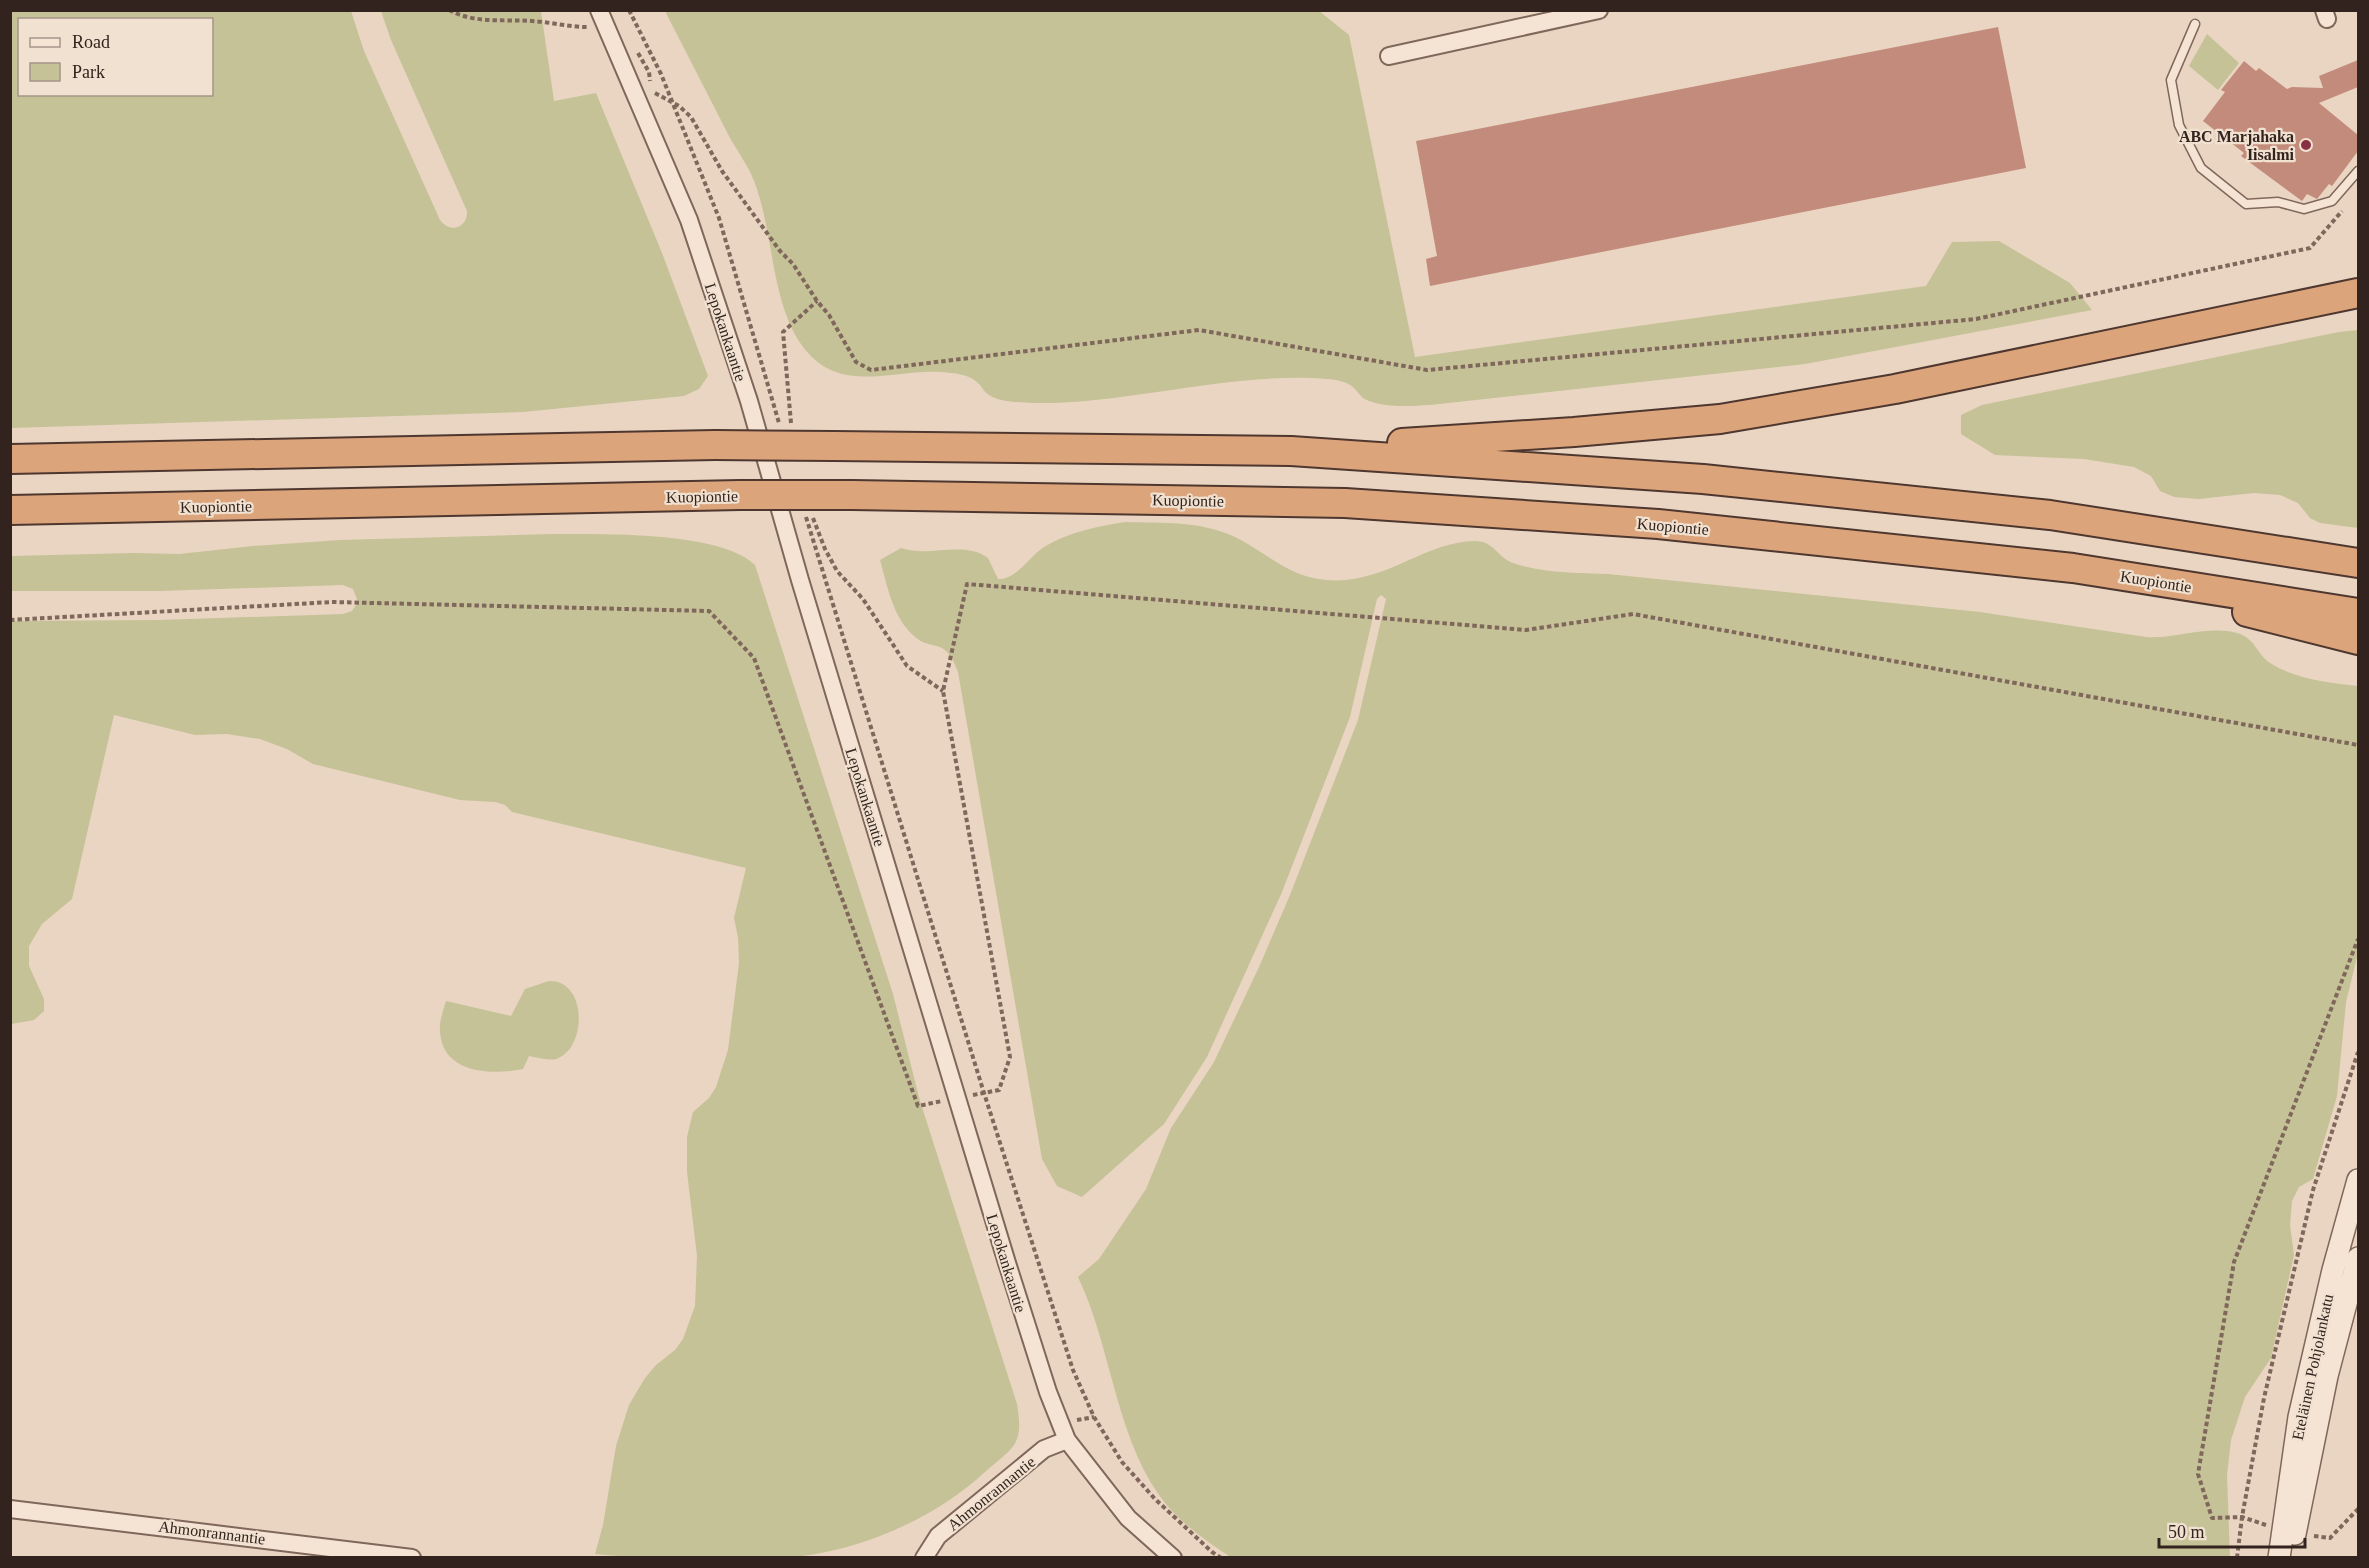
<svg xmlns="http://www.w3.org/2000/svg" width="2369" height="1568" font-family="'Times New Roman',serif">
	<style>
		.green { fill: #c5c297; fill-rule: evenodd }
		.building { fill: #c38b7b }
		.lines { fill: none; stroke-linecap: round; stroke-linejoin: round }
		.service-casing { stroke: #80675b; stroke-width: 11 }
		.minor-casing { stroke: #80675b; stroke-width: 20 }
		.tertiary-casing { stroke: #80675b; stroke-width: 24 }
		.trunk-casing { stroke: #4e372f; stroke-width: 32 }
		.path { stroke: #80675b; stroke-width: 4; stroke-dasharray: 4.5 3; stroke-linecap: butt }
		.service { stroke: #f5e4d4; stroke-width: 8 }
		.minor { stroke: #f5e4d4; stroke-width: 16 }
		.tertiary { stroke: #f5e4d4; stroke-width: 21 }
		.trunk { stroke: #dca47b; stroke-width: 28 }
		.trunk-bridge-casing { stroke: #4e372f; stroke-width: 32; stroke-linecap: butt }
		.trunk-bridge { stroke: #dca47b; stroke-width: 28 }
		.poi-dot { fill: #893143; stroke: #f1e1d0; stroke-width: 2 }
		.labels { text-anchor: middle; stroke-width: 4.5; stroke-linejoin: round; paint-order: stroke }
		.poi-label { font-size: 16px; font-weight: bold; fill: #32231e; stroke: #f1e1d0; text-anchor: end }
		.street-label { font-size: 16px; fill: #32231e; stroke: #f1e1d0 }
	</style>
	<rect width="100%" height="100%" fill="#e9d5c2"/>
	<path class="green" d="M668,10L1319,11L1349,35L1415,357L1926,286L1952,242L1999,241L2070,283L2092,310L1805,364L1430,405C1410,406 1388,408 1369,401C1361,398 1359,393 1354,388C1344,378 1323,379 1310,378C1217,375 1127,404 1034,403C1020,402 1002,403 989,395C984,392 983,388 979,384C970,374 954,373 941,372C896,369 845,393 809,354C770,312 775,234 754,181C748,165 737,151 729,136C708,95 687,54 666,13Z
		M10,11H351L364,51L440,220C450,234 468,228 467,211L391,40L381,11H541L554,101L596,93L662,253L708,376L699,389L684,396L523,412L11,428ZM20,20H212V94H20Z
		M2207,34L2239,63L2218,90L2189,66Z
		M2358,330V528L2320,523L2310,518L2298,503L2280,495L2254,493L2199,499L2174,497L2160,491L2151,476L2134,467L2084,459L1995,455L1961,434V415L1982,405L2339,332Z
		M1126,522C1163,523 1199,521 1233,536C1263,550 1285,574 1318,579C1382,589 1420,542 1475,541C1494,541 1497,557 1513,563C1542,573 1577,573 1608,574L1980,612L2146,637C2176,639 2208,625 2237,633C2255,638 2256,653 2270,663C2295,679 2330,683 2358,686V953L2346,1002L2337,1096L2313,1179L2299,1187L2292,1201L2290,1225L2294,1255L2271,1358L2245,1397L2231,1440L2227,1475L2230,1557L1232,1558C1206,1541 1177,1521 1159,1495C1115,1432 1111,1346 1078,1277L1099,1259L1146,1189L1171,1128L1214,1062L1259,967L1290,895L1358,720L1386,599L1381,595L1377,599L1350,717L1282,892L1207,1057L1164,1124L1082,1197L1057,1186L1042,1159L958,672C945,635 933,653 914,636C893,618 887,585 880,560L901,548C929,558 964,540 988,558L998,579C1016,580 1030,556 1044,547C1069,532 1098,526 1126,522Z
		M552,534C601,534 721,531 755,565L893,994L920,1101L1017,1404C1024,1446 1014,1446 985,1472C934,1520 853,1554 782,1558C757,1559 730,1558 705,1558C668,1558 632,1558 595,1554L603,1525L616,1446L629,1405L645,1378L656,1365L675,1350L683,1339L695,1306L697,1256L687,1172V1137L693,1112L709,1098L716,1087L728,1050L739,963L738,937L734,918L746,868L512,812L505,805L495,802L460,800L313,764L287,749L260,739L227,734L195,735L114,715L72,899L42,924L29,946V966L44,999V1011L34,1020L11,1024V621L160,620L343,614L352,611L358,602L353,589L343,585L159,591H11V556L134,553L179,554L253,546L340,540Z
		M549,981C588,980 587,1049 556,1059C549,1061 536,1057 529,1056L523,1069C488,1076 437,1073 440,1024C441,1017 444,1008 446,1001L511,1016L525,989Z"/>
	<path class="building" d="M1998,27L2026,168L1430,286L1426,259L1437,256L1416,141Z
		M2358,60V87L2319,103L2358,135V151L2332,186L2329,184L2317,199L2307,194L2302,201L2241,156L2244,153L2203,121L2225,92L2221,90L2244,61L2256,71L2259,68L2287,89L2292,87L2323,88L2319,76Z"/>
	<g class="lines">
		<g class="service-casing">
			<path id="service" d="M2195,24L2171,80L2179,125L2201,168L2246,204L2278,202L2304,209L2332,201L2358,171"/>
		</g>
		<g class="minor-casing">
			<path id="minor" d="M599,10L689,220L749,401L800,580L1007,1263L1048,1392L1067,1440L1128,1518L1173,1558
				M2324,10L2327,19
				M1389,56L1599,10
				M10,1509L412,1558
				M924,1558L938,1536L1044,1449L1067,1440"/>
		</g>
		<g class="tertiary-casing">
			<path id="tertiary" d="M2295,1534L2327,1376L2358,1258
				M2279,1558L2299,1417L2333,1270L2358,1180"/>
		</g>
		<g class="trunk-casing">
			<path id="trunk" d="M1402,443L1574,432L1720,419L1895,389L2358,293
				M834,446L1291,451L1703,479L2050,515L2358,563
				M10,459L715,445
				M852,495L1345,503L1658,524L2073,568L2358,613
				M10,510L740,495
				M2247,612L2358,640"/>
		</g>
		<path class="path" d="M449,10C475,24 504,19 532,21C550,22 569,27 587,27
			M629,10L661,74L719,218L779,423
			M638,53L649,72L650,81
			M655,93L679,106L691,117L722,171L780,251L793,264L817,301L829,315L856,362L871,370L1199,330L1427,370L1976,319L2310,248L2342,211
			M791,423L783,332L817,301
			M806,517L984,1093L1073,1370L1094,1417L1122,1462L1155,1499L1212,1552L1221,1558
			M813,518L825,549L837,571L863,599L907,666L943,691
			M10,620L332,602L709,611L754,658L918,1106L942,1101
			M973,1095L999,1090L1010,1057L943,691L967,584L1526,630L1633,614L2358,745
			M1077,1420L1094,1417
			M2266,1525L2242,1517L2212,1518L2198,1474L2234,1262L2358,939
			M2314,1536L2330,1538L2358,1509
			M2237,1558L2242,1517L2264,1398L2313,1190L2358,1052"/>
		<use href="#service" class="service"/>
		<use href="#minor" class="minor"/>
		<use href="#tertiary" class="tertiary"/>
		<use href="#trunk" class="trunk"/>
		<g class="trunk-bridge-casing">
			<path id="trunk-bridge" d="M715,445L834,446
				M740,495H852"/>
		</g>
		<use href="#trunk-bridge" class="trunk-bridge"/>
	</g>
	<circle class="poi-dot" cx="2306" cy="145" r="6"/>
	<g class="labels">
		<g class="poi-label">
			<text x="2294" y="142">ABC Marjahaka<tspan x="2294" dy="18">Iisalmi</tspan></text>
		</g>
		<g class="street-label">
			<text transform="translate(726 332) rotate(72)" y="6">Lepokankaantie</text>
			<text transform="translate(702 496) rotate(-1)" y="6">Kuopiontie</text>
			<text transform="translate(1188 500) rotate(1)" y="6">Kuopiontie</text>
			<text transform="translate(216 506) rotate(-1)" y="6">Kuopiontie</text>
			<text transform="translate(1673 526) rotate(5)" y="6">Kuopiontie</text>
			<text transform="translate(2156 581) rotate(9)" y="6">Kuopiontie</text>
			<text transform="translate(866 797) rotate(73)" y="6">Lepokankaantie</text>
			<text transform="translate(1007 1263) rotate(73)" y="6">Lepokankaantie</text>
			<text transform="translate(2312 1367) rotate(-78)" y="6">Eteläinen Pohjolankatu</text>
			<text transform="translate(991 1493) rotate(-39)" y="6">Ahmonrannantie</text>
			<text transform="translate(212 1532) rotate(7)" y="6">Ahmonrannantie</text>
		</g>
	</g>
	<rect width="2369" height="1568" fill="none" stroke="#32231e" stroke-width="24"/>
	<rect x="18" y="18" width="195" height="78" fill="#f1e1d0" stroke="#a59589" stroke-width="1.5"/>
	<rect x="30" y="38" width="30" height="9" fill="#f5e4d4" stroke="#a59589" stroke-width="1.5"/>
	<text x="72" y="48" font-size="18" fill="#32231e">Road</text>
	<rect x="30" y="63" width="30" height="18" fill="#c5c297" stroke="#a59589" stroke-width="1.5"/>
	<text x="72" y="78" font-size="18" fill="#32231e">Park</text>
	<path d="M2159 1538v9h146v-9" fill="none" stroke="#32231e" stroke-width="3"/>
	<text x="2168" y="1538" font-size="18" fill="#32231e" stroke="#f1e1d0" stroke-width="4.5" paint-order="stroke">50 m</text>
</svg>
